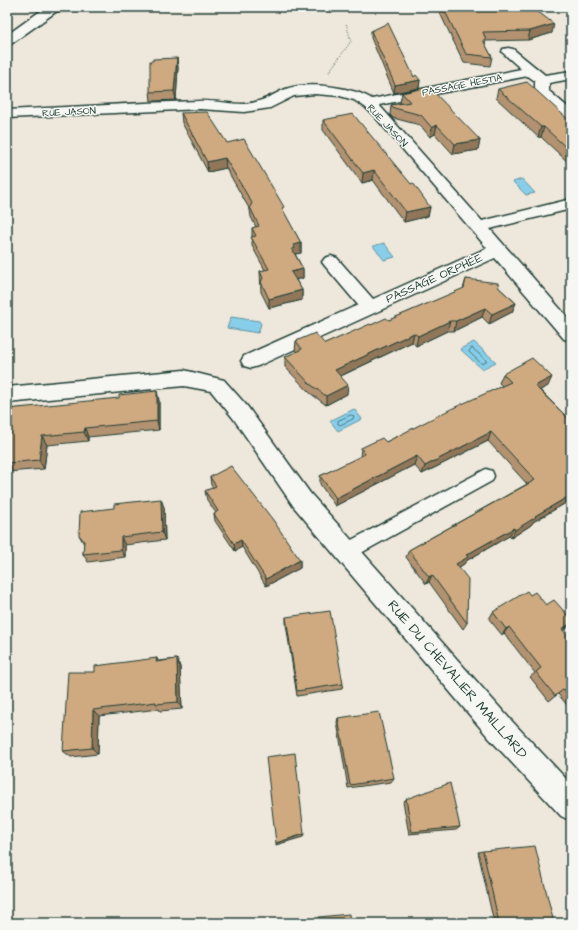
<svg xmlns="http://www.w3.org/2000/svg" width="578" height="930" font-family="'Architects Daughter',sans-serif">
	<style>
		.water { fill: #88ceea; stroke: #5e94a1 }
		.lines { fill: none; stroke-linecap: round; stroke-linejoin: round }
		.shore { stroke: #49777d; stroke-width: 1 }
		.service-casing { stroke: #1f3d34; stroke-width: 3 }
		.minor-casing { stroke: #1f3d34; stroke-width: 3 }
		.path { stroke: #1f3d34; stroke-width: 1.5; stroke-dasharray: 0.5 2; stroke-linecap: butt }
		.service { fill: #f6f6f2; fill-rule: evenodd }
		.minor { fill: #f6f6f2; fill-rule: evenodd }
		.wall { fill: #b2926f; stroke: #1f3d34 }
		.shaded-wall { fill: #91775a; stroke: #1f3d34 }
		.building { fill: #cfaa81; stroke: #1f3d34 }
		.labels { text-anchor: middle; stroke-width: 3; stroke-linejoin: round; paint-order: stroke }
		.far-street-label { font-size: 10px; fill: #1f3d34; stroke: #f6f6f2 }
		.street-label { font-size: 12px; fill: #1f3d34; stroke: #f6f6f2 }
		.near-street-label { font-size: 14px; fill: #1f3d34; stroke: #f6f6f2 }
	</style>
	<rect width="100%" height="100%" fill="#eee7db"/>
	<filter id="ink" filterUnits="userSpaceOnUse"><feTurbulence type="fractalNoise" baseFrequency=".025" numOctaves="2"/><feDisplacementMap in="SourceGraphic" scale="8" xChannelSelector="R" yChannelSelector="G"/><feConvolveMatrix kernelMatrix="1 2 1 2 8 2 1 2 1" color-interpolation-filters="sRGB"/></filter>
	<g filter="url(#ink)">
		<path class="water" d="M522,179L535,193L526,195L513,182Z
			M384,243L395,257L384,260L373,246Z
			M231,317L259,321L261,324L258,333L227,328Z
			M474,342L496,362L482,369L460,349Z
			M354,409L362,419L338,431L330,421Z"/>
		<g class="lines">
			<path class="shore" d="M472,348L486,360V362L482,364L469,352Z
				M351,415L354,416L353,419L340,425L338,424V421Z"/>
			<g class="service-casing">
				<path id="service" d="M320,7H348C343,12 325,12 320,7Z
					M486,469L492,471L494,476L492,481L352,558L346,560L340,558L337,552L340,546Z"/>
			</g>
			<g class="minor-casing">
				<path id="minor" d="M46,7H82L80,10L57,11L11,44L7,45V35Z
					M508,48L513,49L545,75L571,71V79L549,83V91L571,110V121L566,120L537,95L535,92V81L528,76L379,105L482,221L571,199V209L490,229L571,321V341L564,339L495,258L258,366L251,368L244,366L241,361L244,356L358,305L325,266L322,262L325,258L331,256L337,258L373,299L487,248L376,118L365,107L354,100L340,96L315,94L294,96L270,108L244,112L200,109L7,118V110C71,107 134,103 198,101C213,100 228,104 244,104C261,103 271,95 286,89C307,81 353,87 372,99L521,69L502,52L503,49Z
					M184,370L224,380L247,406L310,493L509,718L571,784V821L561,816L489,738L294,507L233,418L211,391L184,386L7,403V387Z"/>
			</g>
			<path class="path" d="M7,7L19,8
				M94,10L101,7
				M329,72L351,41L346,23"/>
			<use href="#service" class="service"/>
			<use href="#minor" class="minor"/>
		</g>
		<path class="wall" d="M437,7H532L552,33L528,40L486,41L485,44L492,57L490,66L464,63Z
			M371,31L414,77L420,80L419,88L394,93L371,38Z
			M177,58L178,68L176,100L151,101L150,92Z
			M498,89L571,122V165L541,137H538L496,98Z
			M402,93L480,140L478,150L453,154L435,134L430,137L420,125L393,118L390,115L391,105L401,103L400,102Z
			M181,113L227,143L284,213L301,243V253L295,254L303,269V278L296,280L302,290V300L269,308L261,292L260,271L265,270L252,246V228L256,227L251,217L250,210L226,168L208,172L182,123Z
			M323,120L411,184L430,207L428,216L404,222L373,180L362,183L323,130Z
			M571,221V227L569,225Z
			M466,279L499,288L516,303L512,312L489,324L482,317L454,331H447L416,346L412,342L341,376L347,394L326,405L310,393L285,367V357L297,352L295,351L296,341L325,344L371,325L389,320L463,289Z
			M503,374L548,386L540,390L570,420L571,419V500L533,522L531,525L511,538L509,536L466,561L464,564L459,567L467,623L463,629L429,582L426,584L406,557L409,550L527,484L488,441L422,474L414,465L335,506L320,484V476L360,457L361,448L386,442L502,386L499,383Z
			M159,400V430L88,437V441L47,445L44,469L7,472V409Z
			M210,477L300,560V568L266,586L242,547L235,551L215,521L214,514L216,513L207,500L205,491L213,488L211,485Z
			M164,507L165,540L125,545V557L88,562L83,554L84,544L79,535Z
			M530,595L567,628L563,631L571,640V710L558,694L549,701L530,677L535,673L504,633L502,635L489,619L493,612Z
			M286,617L343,684L342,689L297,696L286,624Z
			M157,658L158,661L177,659L180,667L182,709L160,711L159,709L99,716L98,754L71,757L63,751L95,672Z
			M338,718L394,778L391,782L348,788L337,722Z
			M406,799L460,827L456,830L409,834L403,802Z
			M483,851L554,923H494L478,852Z"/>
		<path class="shaded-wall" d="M554,24L552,33L528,40L530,31Z
			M177,58L178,68L176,100L174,91Z
			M420,80L419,88L394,93L395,85Z
			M437,125L435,134L430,137L432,128Z
			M541,127H544L541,137H538Z
			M480,140L478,150L453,154L455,144Z
			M225,158L226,168L208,172L207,162Z
			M374,170L373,180L362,183L363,173Z
			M430,207L428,216L404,222L406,212Z
			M301,243V253L295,254L292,249L293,245Z
			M303,269V278L291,281V272Z
			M302,290V300L269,308V299Z
			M516,303L512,312L489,324L492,314Z
			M485,308L482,317L454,331L456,321Z
			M450,321L447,331L416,346L418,336Z
			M414,333L412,342L334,379L335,370Z
			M552,377L548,386L531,395L535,386Z
			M348,385L347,394L326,405V396Z
			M157,391L159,400V430L157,421Z
			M85,428L88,437V441L84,432Z
			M491,432L488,441L422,474L425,466Z
			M42,436L47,445L44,469L39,460Z
			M417,456L414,465L335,506L336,498Z
			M571,495V500L533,522L531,525L511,538L515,530L535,516Z
			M161,499L164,507L165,540L162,532Z
			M514,528L509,536L466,561L464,564L453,571L456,564L466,555Z
			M121,537L125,545V557L121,550Z
			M241,540L242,547L235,551L234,544Z
			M300,560V568L266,586V579Z
			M432,575L429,582L426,584L429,577Z
			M571,623V624L567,628L556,635L562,629Z
			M509,627L504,633L502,635L506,629Z
			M177,659L180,667L182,709L178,702Z
			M93,710L99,716L98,754L92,748Z
			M304,834L303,837L276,845V843Z"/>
		<path class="building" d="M443,7H532L554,24L530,31L483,32L486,40H483L492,57L466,54Z
			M388,23L414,77L416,75L420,80L395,85L371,31Z
			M177,58L174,91L150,92V61H153V59Z
			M527,82L571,122V152L544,127H541L498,89Z
			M429,87L480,140L455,144L437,125L432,128L421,115L394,108L391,105L410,102L402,93Z
			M207,112L227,143L244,139L284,207L282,208L301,243L293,245L295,248L292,249L303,269L291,272L302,290L269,299L261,282L263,278L260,271L269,269L251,237L256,236L252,228L259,226L250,207L252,203L225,158L207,162L181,113Z
			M353,114L411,184L413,183L430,207L406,212L374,170L363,173L323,120Z
			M466,279L498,283L499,288L516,303L492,314L485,308L456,321H450L418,336L414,333L335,370L348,385L326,396L310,384L285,357L302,349L296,341L315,333L325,344L370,324L371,325L386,318L389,320L464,288Z
			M532,358L552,377L535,386L570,420L571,419V495L535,516L536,517L515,530L514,528L466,555L468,557L456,564L468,579L467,623L432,575L429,577L409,550L535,480L491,432L425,466L417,456L336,498L320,476L365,454L361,448L382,438L386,442L451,409L511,382L503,374Z
			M157,391V421L85,428L84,432L42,436L39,460L7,463V409L119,398V395Z
			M231,466L273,520L300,560L266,579L241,540L234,544L214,514L218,511L205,491L216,486L210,477Z
			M161,499L162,532L121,537V550L83,554L84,541L79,535L80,512L114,508V504Z
			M527,591L530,595L535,592L546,605L554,600L571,619V623L562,629L571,640V698L564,689L555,696L536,672L541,668L509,627L506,629L493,612Z
			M330,611L343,684L297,691L286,617Z
			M157,658L156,662L177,659L178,702L156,704V702L93,710L92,748L63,751L68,672H95V666Z
			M379,712L394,778L350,785L338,718Z
			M295,753L304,834L276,843L266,757Z
			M450,783L460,827L412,832L406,799Z
			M535,846L554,923H499L483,851Z
			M349,914L350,923H320L319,917Z"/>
	</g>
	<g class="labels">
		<g class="far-street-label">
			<text transform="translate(462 84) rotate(-11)" y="4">PASSAGE HESTIA</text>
			<text transform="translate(69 111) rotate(-3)" y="4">RUE JASON</text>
			<text transform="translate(388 125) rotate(47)" y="4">RUE JASON</text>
		</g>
		<g class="street-label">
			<text transform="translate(434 278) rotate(-24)" y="4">PASSAGE ORPHÉE</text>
		</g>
		<g class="near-street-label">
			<text transform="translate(458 679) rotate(49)" y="5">RUE DU CHEVALIER MAILLARD</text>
		</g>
	</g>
	<rect width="578" height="930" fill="none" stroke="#f6f6f2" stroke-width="24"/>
	<rect x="12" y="12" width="554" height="906" fill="none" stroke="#1f3d34" stroke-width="1.5" filter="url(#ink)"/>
</svg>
